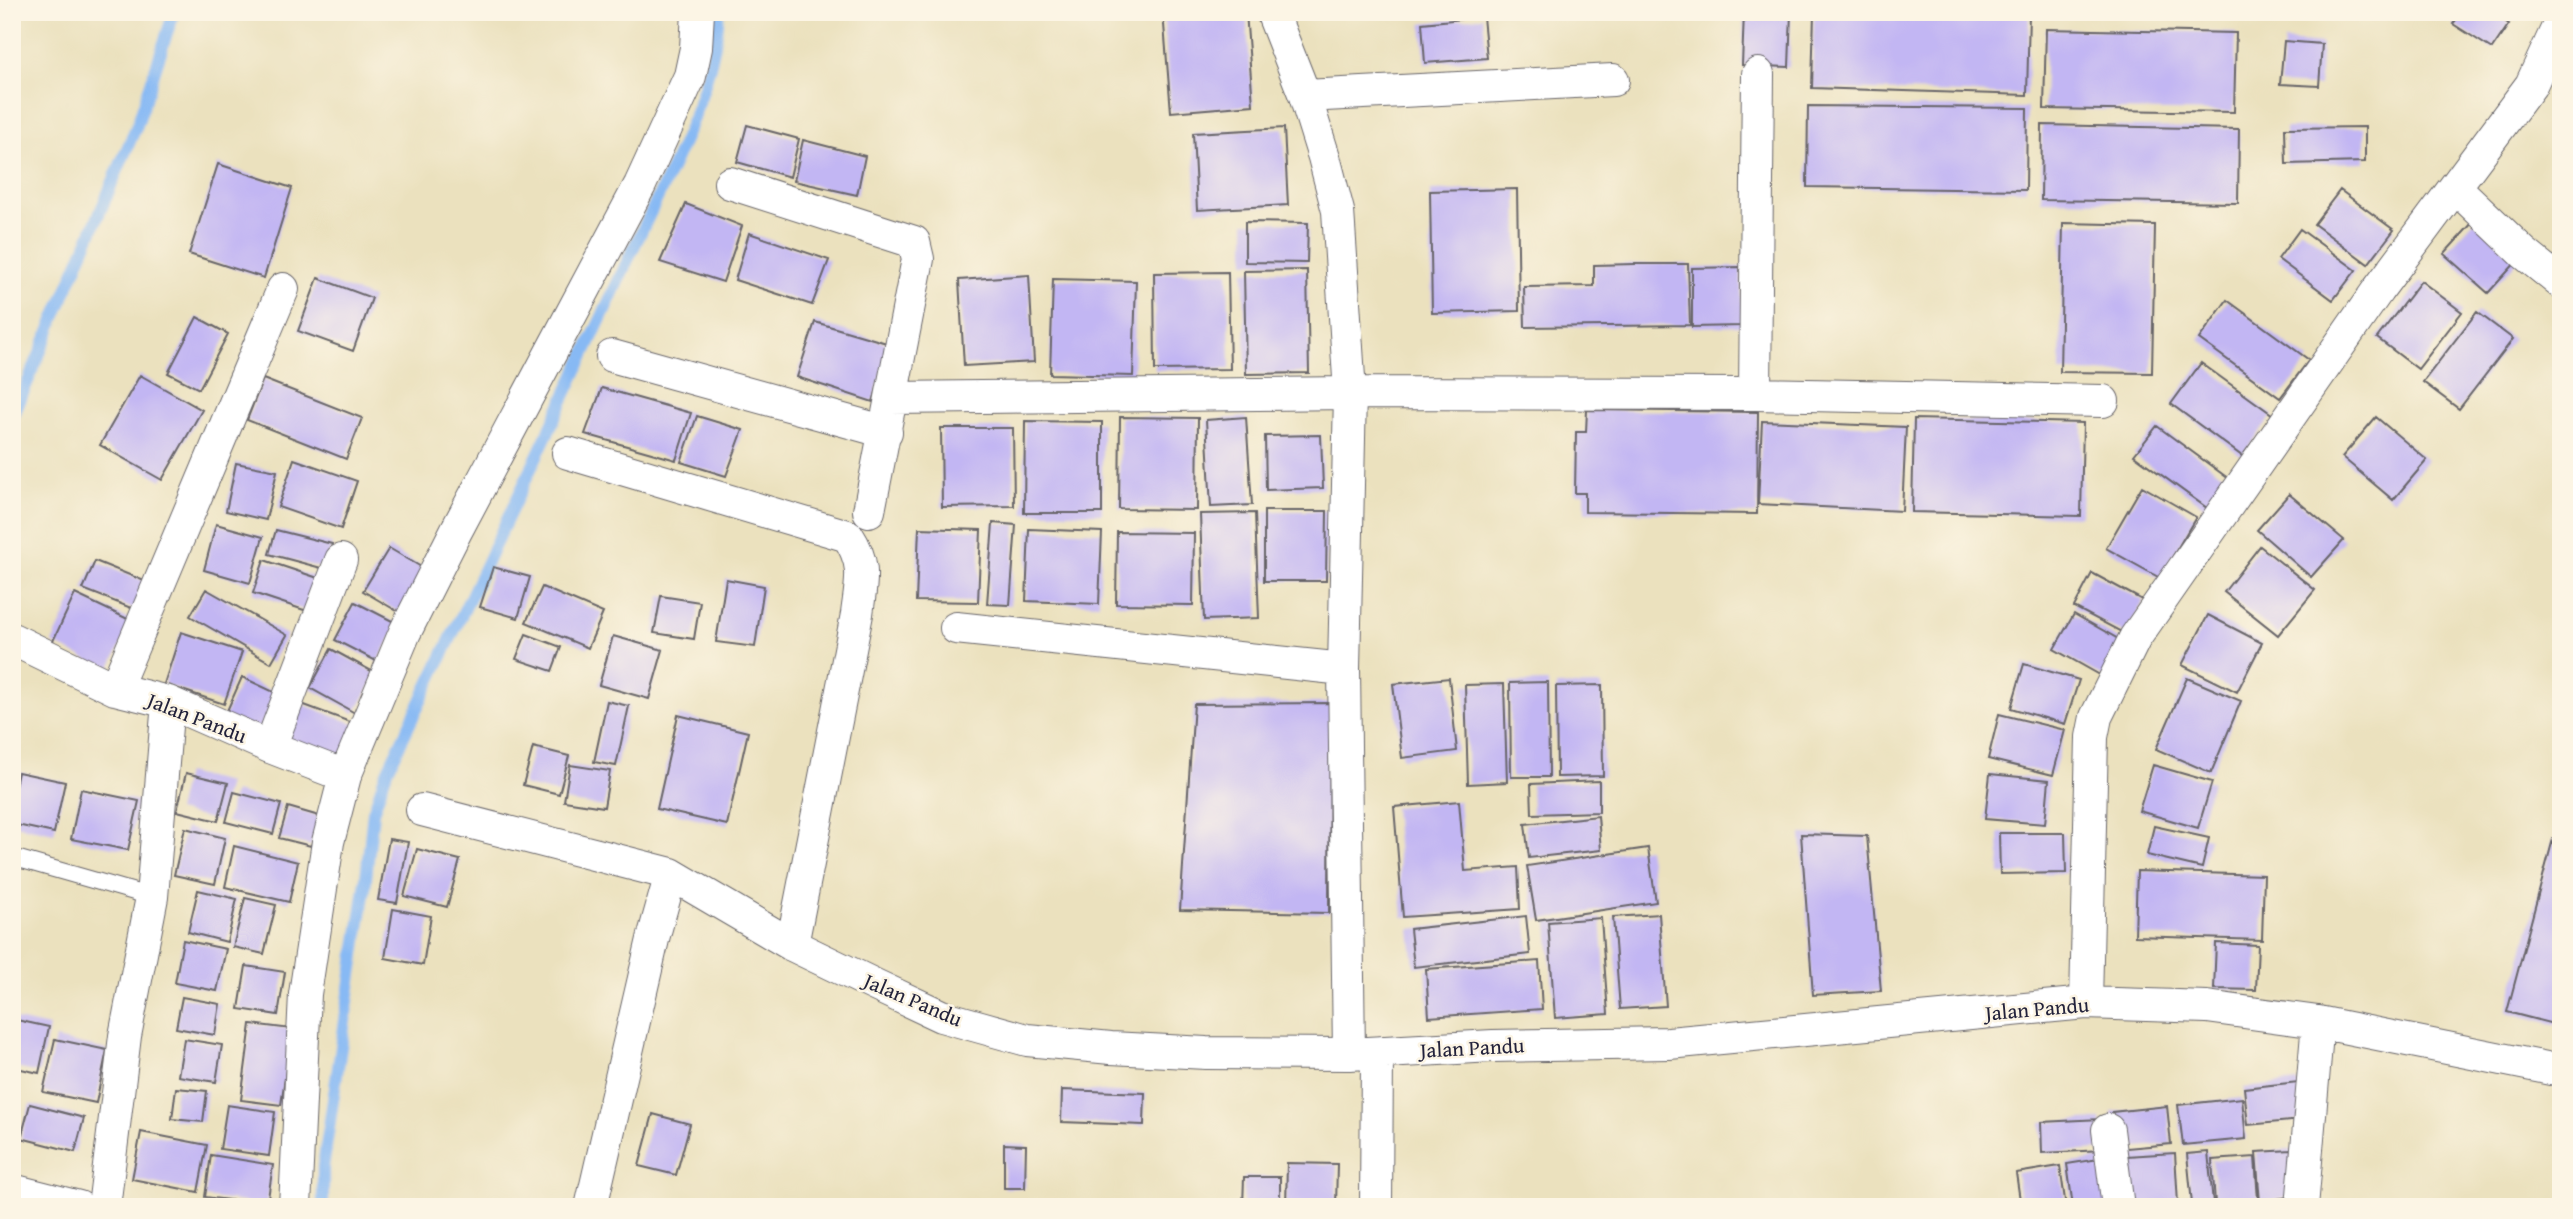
<svg xmlns="http://www.w3.org/2000/svg" width="2573" height="1219" font-family="'Gentium Book Plus',serif">
	<style>
		.lines { fill: none; stroke-linecap: round; stroke-linejoin: round }
		.stream { stroke: #87b9f4; stroke-width: 12 }
		.building { fill: #c2b6f3 }
		.service-casing { stroke: #686569; stroke-width: 18 }
		.minor-casing { stroke: #686569; stroke-width: 34 }
		.service { stroke: #fff; stroke-width: 16 }
		.minor { stroke: #fff; stroke-width: 32 }
		.labels { text-anchor: middle; stroke-width: 5; stroke-linejoin: round; paint-order: stroke }
		.street-label { font-size: 21px; fill: #22223b; stroke: #fcf5e5 }
	</style>
	<rect width="100%" height="100%" fill="#fcf5e5"/>
	<filter id="ink" filterUnits="userSpaceOnUse"><feTurbulence type="fractalNoise" baseFrequency=".0143" numOctaves="2"/><feDisplacementMap in="SourceGraphic" scale="14" xChannelSelector="R" yChannelSelector="G"/><feConvolveMatrix kernelMatrix="1 2 1 2 8 2 1 2 1" color-interpolation-filters="sRGB"/></filter>
	<filter id="wash" filterUnits="userSpaceOnUse"><feTurbulence type="fractalNoise" baseFrequency=".00686" numOctaves="4" result="noise"/><feDisplacementMap in="SourceGraphic" scale="28" xChannelSelector="R" yChannelSelector="G"/><feGaussianBlur stdDeviation="1.57" result="paint"/><feColorMatrix in="noise" values="0 0 0 0 0 0 0 0 0 0 0 0 0 0 0 0 0 1.4 0 .05"/><feComposite in="paint" operator="in"/></filter>
	<g filter="url(#wash)">
		<rect width="100%" height="100%" fill="#ebe1be"/>
		<g class="lines">
			<path class="stream" d="M12,419L137,125L174,12
				M323,1207V1167L365,888L373,812L385,776C466,606 548,436 626,264C661,188 714,96 719,12"/>
		</g>
		<g id="blocks">
			<path class="building" d="M1163,12H1246L1253,105L1171,112Z
				M1744,12H1791L1789,67L1742,65Z
				M1814,12L2029,13L2027,95L1812,88Z
				M2462,12H2491L2509,24L2492,49L2453,24Z
				M1483,17L1487,58L1425,63L1422,23Z
				M2046,29L2236,33L2234,112L2044,109Z
				M2284,41L2322,44L2319,86L2280,84Z
				M1808,106L2027,108L2026,190L1807,187Z
				M747,125L799,139L790,177L737,162Z
				M2042,125L2239,129L2238,203L2041,200Z
				M2365,127V162L2286,164L2285,128Z
				M1284,128L1288,205L1197,210L1193,133Z
				M803,140L865,156L857,195L794,181Z
				M218,164L292,188L264,278L189,254Z
				M1517,189L1519,311L1432,313L1430,191Z
				M2340,190L2394,230L2368,264L2314,224Z
				M686,204L742,226L723,282L660,262Z
				M2474,221L2518,260L2488,293L2444,254Z
				M1245,222L1308,223L1307,263L1245,262Z
				M2063,223L2155,225L2152,373L2060,372Z
				M2300,229L2356,270L2333,300L2278,259Z
				M749,233L829,260L812,305L735,280Z
				M1635,264H1688L1690,325L1525,327L1524,287L1594,286V265Z
				M1741,267L1742,326L1692,327V268Z
				M1307,270L1309,373L1246,374L1244,271Z
				M1228,272L1230,369L1155,370L1154,273Z
				M1029,275L1034,362L964,366L959,280Z
				M318,278L372,298L353,351L298,331Z
				M1053,279L1136,281L1133,376L1050,374Z
				M2421,281L2462,312L2418,369L2377,338Z
				M2227,300L2309,360L2280,398L2199,339Z
				M2477,312L2513,339L2459,409L2423,382Z
				M197,317L228,334L199,389L168,373Z
				M815,322L890,344L873,402L797,377Z
				M2201,363L2273,415L2242,456L2171,404Z
				M140,375L202,410L162,480L100,445Z
				M263,379L362,418L346,459L247,420Z
				M602,388L691,413L676,460L585,434Z
				M1587,410L1758,412L1757,514L1585,512V493H1575L1576,432H1586Z
				M697,416L743,430L726,476L681,462Z
				M1120,417L1198,418L1197,510L1119,509Z
				M1246,417L1252,505L1211,507L1206,420Z
				M2376,417L2427,460L2393,500L2342,457Z
				M1914,419L2083,423L2081,516L1912,512Z
				M1025,421L1102,422V513H1024Z
				M1762,421L1906,427L1902,511L1758,504Z
				M2157,426L2229,479L2207,508L2134,455Z
				M941,428H1013L1014,506L942,507Z
				M1321,435L1323,488L1266,490L1265,436Z
				M294,459L357,481L341,529L278,507Z
				M236,463L277,471L266,520L226,511Z
				M2142,486L2196,517L2160,578L2106,548Z
				M2289,494L2344,540L2311,577L2257,530Z
				M1264,511H1327L1326,581H1264Z
				M1255,513L1259,618L1204,620L1200,514Z
				M993,523L1016,525L1010,605L987,604Z
				M216,524L263,537L250,583L204,570Z
				M919,528L981,530L978,602L916,601Z
				M1029,529L1102,532L1099,604L1026,601Z
				M276,530L332,544L325,569L269,554Z
				M1117,532L1194,533L1193,605L1116,604Z
				M2260,546L2315,590L2278,635L2224,592Z
				M389,548L428,571L402,614L363,591Z
				M264,560L327,581L316,614L253,593Z
				M95,561L147,582L136,610L83,589Z
				M493,567L530,577L518,618L480,607Z
				M2092,573L2144,601L2125,634L2074,607Z
				M726,579L764,586L755,647L716,642Z
				M542,587L603,613L588,648L526,622Z
				M206,589L287,635L271,663L190,616Z
				M75,594L132,621L109,670L52,643Z
				M661,596L700,602L694,639L654,633Z
				M355,602L398,624L378,662L335,640Z
				M2074,614L2127,644L2107,679L2054,649Z
				M2208,615L2262,643L2237,692L2182,665Z
				M181,632L242,652L224,704L164,684Z
				M526,634L561,647L552,671L516,659Z
				M613,636L663,650L649,699L599,685Z
				M331,649L377,674L355,713L310,688Z
				M2024,664L2079,680L2065,724L2011,708Z
				M242,677L276,693L256,738L222,722Z
				M1449,678L1457,751L1402,758L1393,684Z
				M2187,678L2241,701L2211,773L2156,749Z
				M1548,682L1549,777H1511L1510,683Z
				M1504,684L1507,782L1468,784L1465,685Z
				M1602,685L1603,776L1557,777L1556,686Z
				M607,701L629,706L616,766L594,762Z
				M299,703L361,726L346,765L284,742Z
				M1330,703L1329,913L1180,910L1194,704Z
				M1999,714L2065,730L2053,775L1988,759Z
				M678,715L748,732L727,825L657,809Z
				M533,747L569,756L559,794L523,785Z
				M570,765L610,771L604,807L564,801Z
				M2153,765L2212,782L2198,828L2139,811Z
				M18,772L65,782L54,833L12,824V801Z
				M186,773L228,783L218,821L177,811Z
				M1990,774L2049,780L2045,824L1985,819Z
				M1599,781V812L1532,814L1531,784Z
				M81,789L139,801L128,850L71,839Z
				M234,792L281,804L273,834L226,822Z
				M1459,801L1465,871L1518,867L1520,909L1403,917L1394,807Z
				M288,807L319,816L311,846L279,838Z
				M1598,816L1601,850L1529,858L1525,824Z
				M2154,826L2209,838L2202,868L2147,855Z
				M185,828L225,838L215,884L174,875Z
				M1999,833H2065L2066,873L2000,874Z
				M1801,834L1867,836L1881,991L1813,995Z
				M389,839L408,842L397,903L378,900Z
				M2553,839L2561,841V1026L2507,1012Z
				M234,846L298,862L289,902L225,887Z
				M1648,848L1656,902L1536,920L1527,866Z
				M417,849L460,860L447,907L404,896Z
				M2137,871L2264,875L2262,940L2135,936Z
				M198,890L237,899L227,942L188,932Z
				M245,898L276,905L264,954L233,947Z
				M393,909L431,916L423,965L385,958Z
				M1659,914L1666,1006L1620,1009L1613,917Z
				M1526,916L1530,954L1414,967L1410,929Z
				M1601,918L1608,1014L1555,1018L1548,922Z
				M183,940L226,949L217,991L175,983Z
				M2216,943L2258,945L2256,990L2214,989Z
				M1539,961L1542,1009L1429,1017L1426,969Z
				M246,966L285,972L278,1015L239,1009Z
				M182,997L220,1004L215,1035L176,1028Z
				M12,1019L49,1027L39,1073L12,1067Z
				M251,1024L292,1029L281,1105L241,1100Z
				M55,1039L107,1050L96,1103L43,1092Z
				M184,1039L222,1045L216,1082L178,1076Z
				M2298,1082L2301,1120L2248,1125L2244,1088Z
				M176,1088L207,1091L203,1122L172,1119Z
				M1062,1090L1145,1093L1144,1125L1061,1122Z
				M2242,1098L2246,1139L2183,1145L2178,1105Z
				M30,1104L84,1118L75,1152L21,1138Z
				M227,1105L275,1112L269,1156L220,1149Z
				M2167,1106L2171,1144L2116,1149L2112,1112Z
				M653,1114L690,1124L676,1175L639,1166Z
				M2101,1119L2103,1150L2042,1153L2041,1122Z
				M141,1132L207,1145L198,1192L132,1179Z
				M1004,1144L1026,1145L1025,1188H1004Z
				M2292,1150L2294,1196L2260,1202L2256,1152Z
				M2208,1152L2213,1203L2192,1204L2187,1154Z
				M2175,1153L2178,1204L2128,1206L2126,1156Z
				M211,1155L273,1165L267,1205L205,1197Z
				M2255,1157L2258,1200L2215,1203L2212,1160Z
				M2105,1158L2112,1207H2073L2067,1164Z
				M1287,1163L1337,1164L1336,1207H1286Z
				M2060,1166L2066,1207H2021L2016,1173Z
				M1244,1177H1280V1207H1243Z"/>
		</g>
	</g>
	<g filter="url(#ink)">
		<use href="#blocks" fill-opacity="0" stroke="#686569" stroke-width="2"/>
		<g class="lines">
			<g class="service-casing">
				<path id="service" d="M12,857L152,897"/>
			</g>
			<g class="minor-casing">
				<path id="minor" d="M1272,12L1305,96L1324,157L1338,211L1350,393L1344,669L1349,1054
					M1305,96L1613,80
					M730,183L914,242L918,259L869,511
					M2456,188L2524,253L2561,283
					M612,356L886,432
					M1755,394L1758,74
					M891,398L1350,393L1755,394L2103,401
					M568,453L848,536C867,565 861,582 857,614L792,945
					M956,628L1344,669
					M12,639L115,689L168,702L270,747L345,776
					M115,689L283,289
					M270,747L341,560
					M422,810L671,874L792,945L877,986L941,1016L1027,1040L1111,1048L1206,1053L1349,1054L1493,1046L1669,1043L2086,1003L2207,1007L2318,1022L2561,1071
					M2086,1003L2092,737L2096,717L2135,638L2378,290L2531,85L2561,20
					M2108,1130L2118,1207
					M12,1190L79,1207
					M104,1207L125,1036L152,897L168,702
					M295,1207L305,994L328,842L345,776L405,632L456,531L640,185L690,76L696,48L698,12
					M591,1207L654,935L671,874
					M1376,1207L1377,1053
					M2302,1207L2318,1022"/>
			</g>
			<use href="#service" class="service"/>
			<use href="#minor" class="minor"/>
		</g>
	</g>
	<g class="labels">
		<g class="street-label">
			<text transform="translate(197 718) rotate(21)" y="7">Jalan Pandu</text>
			<text transform="translate(913 1000) rotate(23)" y="7">Jalan Pandu</text>
			<text transform="translate(2037 1009) rotate(-5)" y="7">Jalan Pandu</text>
			<text transform="translate(1472 1048) rotate(-3)" y="7">Jalan Pandu</text>
		</g>
	</g>
	<rect width="2573" height="1219" fill="none" stroke="#fcf5e5" stroke-width="42"/>
</svg>
